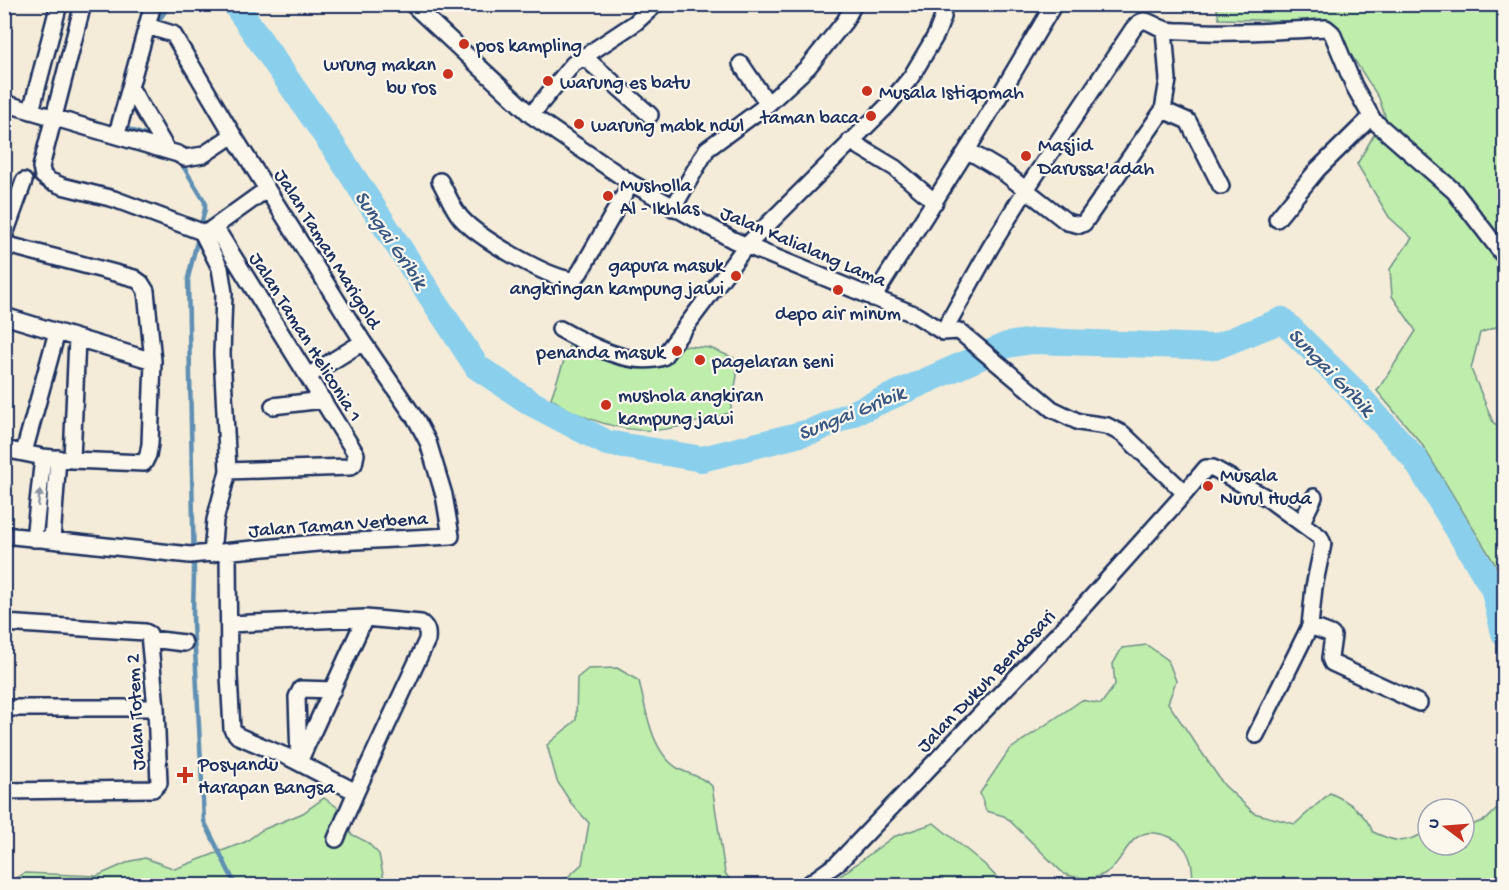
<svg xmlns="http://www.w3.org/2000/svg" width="1509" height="890" font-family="'Gochi Hand',sans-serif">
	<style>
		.green { fill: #bfedac; stroke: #6d8e85; stroke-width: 1.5 }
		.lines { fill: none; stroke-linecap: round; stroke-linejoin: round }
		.stream { stroke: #5e8fb3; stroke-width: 4.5 }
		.river { stroke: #8acfec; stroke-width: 26 }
		.minor-casing { stroke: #1b2f5e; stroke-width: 20 }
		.minor { stroke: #fbf7ec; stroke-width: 15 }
		.oneway { fill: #8b93a5 }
		.poi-dot { fill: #c8321e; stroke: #fbf7ec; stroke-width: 2 }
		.labels { text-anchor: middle; stroke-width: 4.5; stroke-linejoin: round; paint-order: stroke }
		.poi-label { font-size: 20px; fill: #1b2f5e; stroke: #fbf7ec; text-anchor: start }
		.street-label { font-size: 20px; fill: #1b2f5e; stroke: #fbf7ec }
		.water-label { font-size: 21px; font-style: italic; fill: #375782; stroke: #fbf7ec }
	</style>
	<rect width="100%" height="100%" fill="#f4ecd9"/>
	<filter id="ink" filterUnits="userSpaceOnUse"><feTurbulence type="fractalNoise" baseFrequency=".0167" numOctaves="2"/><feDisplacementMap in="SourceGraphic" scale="12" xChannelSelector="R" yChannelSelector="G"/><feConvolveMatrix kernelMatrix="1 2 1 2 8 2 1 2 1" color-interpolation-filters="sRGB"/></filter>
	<g filter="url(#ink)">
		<path class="green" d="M1216,5H1504V324L1480,333L1471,369L1493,422L1504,432V579L1421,443L1377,391L1416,331L1392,296L1390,269L1412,238L1389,217L1357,164L1385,116L1379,98L1330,22L1219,19Z
			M575,329L645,356L666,344L710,348L734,358L737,376L730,413C708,418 679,429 657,430C624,433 577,418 551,398Z
			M1147,645L1168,660L1176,681L1168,703L1224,785L1254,813L1295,824L1330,793C1350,802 1364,812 1373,832C1400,844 1401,843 1428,832V845H1464V828L1487,819L1504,802V885H1193C1193,868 1192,852 1176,840C1169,836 1163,834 1155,833C1128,829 1124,864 1104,874C1092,880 1076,878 1064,874L1009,820L1004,816L986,811L980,793L1009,750L1082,700L1101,704L1115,685L1113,664L1122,648Z
			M617,668L639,681C646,709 651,753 679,769C692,776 700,775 712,786L725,873L734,885H559L582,864L589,823L571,803L557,781L547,745L576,720L577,678L588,669Z
			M324,798L337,807L351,834L367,842L379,854L385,885L5,886L4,882L7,883L25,873L97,876L131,861L145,858L175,869L245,842L262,830L303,813Z
			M934,823L984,864L1004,885H828L893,837Z"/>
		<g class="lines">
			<path class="stream" d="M155,26L170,4
				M127,123L126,128L155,139
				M180,161L205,202V209L188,278L194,570C194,597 191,623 195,650L204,821L236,886"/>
			<path class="river" d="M235,4L333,146L477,367L531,403L607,443L702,459L813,431L1007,345L1033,341L1215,347L1282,320L1352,389L1415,459L1493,588L1504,633"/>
			<g class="minor-casing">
				<path id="minor" d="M83,4L41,167L43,176L50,181L62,186L114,199L202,232L220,268L224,293L222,354L228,471L215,520L212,554
					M412,4L531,115L631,183L733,240L916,315L943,332L959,331L1052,409L1079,422L1107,426L1123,434L1185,493L1073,618L838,863L806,886
					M583,56L650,115
					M741,64L768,104
					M130,87L167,150
					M4,103L178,154L185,158L203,155L233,135
					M1163,110L1188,121L1221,186
					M31,111L59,4
					M531,115L573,64L635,23L656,4
					M117,134L147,26
					M850,141L895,168L935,202
					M967,150L1002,171L1067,222L1080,225L1084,223L1163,110L1168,80L1164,29
					M440,181C447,193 452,207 461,218C479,238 543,275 570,280L575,278L580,272L631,183
					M673,208L707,149L768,104L808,67L845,21L854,4
					M1277,219L1317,170L1371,117
					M215,227L356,454L354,464L350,467L228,471
					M206,233L267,189
					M4,237L24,181
					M4,244L134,278L141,283L146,291L153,361L150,444L148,455L144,463L72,460L43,457L4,449
					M873,298L972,142L1054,4
					M4,316L153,361
					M560,329C587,344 631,368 663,357L746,246L886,107L911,77L936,35L943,17L941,4
					M943,332L990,248L1025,191L1133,29C1145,13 1150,25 1164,29C1170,31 1177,31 1183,31C1230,34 1278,31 1326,28L1332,33L1354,86L1373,120L1454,191L1504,256
					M308,376L363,342
					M273,406L323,400
					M24,452L57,332
					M72,460L77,338
					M1185,493L1206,468H1213L1267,498L1320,537L1323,544L1314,587L1310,626L1331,634L1333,636L1330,658L1332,663L1419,703
					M1302,522L1314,497
					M4,535L190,555L318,543L451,536L444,495L428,442L417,421L363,342L233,135L173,34L147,26L153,4
					M34,539L43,457
					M52,540L58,458
					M228,552L229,676L232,729L238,736L290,758L356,792
					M4,623L145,632L149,634L156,708L159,783L153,789L4,791
					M229,624L365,618L421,623C427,628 428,632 427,640L356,792L336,839
					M151,639L184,643
					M4,708H156
					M1256,735L1310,626
					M299,759L297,697L301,689L333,690
					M299,762L365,618"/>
			</g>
			<use href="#minor" class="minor"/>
		</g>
		<defs><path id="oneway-solid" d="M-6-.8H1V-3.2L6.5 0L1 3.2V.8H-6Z" transform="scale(1.5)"/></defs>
		<use class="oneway" href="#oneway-solid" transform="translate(39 498) rotate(-84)"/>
	</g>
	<g class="poi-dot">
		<circle cx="464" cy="44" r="6"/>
		<circle cx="448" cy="74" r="6"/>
		<circle cx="548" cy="81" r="6"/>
		<circle cx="867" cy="91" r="6"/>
		<circle cx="871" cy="116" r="6"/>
		<circle cx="579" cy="124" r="6"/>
		<circle cx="1026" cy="156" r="6"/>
		<circle cx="608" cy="196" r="6"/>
		<circle cx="736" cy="276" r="6"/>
		<circle cx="838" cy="290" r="6"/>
		<circle cx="677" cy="351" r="6"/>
		<circle cx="700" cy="360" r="6"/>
		<circle cx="606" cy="405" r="6"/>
		<circle cx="1208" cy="486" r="6"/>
		<path d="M182 766h6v6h6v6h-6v6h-6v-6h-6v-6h6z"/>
	</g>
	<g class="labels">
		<g class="poi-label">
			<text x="476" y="51">pos kampling</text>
			<text x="436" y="70" text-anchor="end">wrung makan<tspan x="436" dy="23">bu ros</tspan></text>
			<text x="560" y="88">warung es batu</text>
			<text x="879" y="98">Musala Istiqomah</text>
			<text x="859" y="123" text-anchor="end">taman baca</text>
			<text x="591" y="131">warung mabk ndul</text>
			<text x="1038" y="151">Masjid<tspan x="1038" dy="23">Darussa'adah</tspan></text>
			<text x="620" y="191">Musholla<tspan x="620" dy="23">Al - Ikhlas</tspan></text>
			<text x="724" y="271" text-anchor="end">gapura masuk<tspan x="724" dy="23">angkringan kampung jawi</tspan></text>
			<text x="838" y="319" text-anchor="middle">depo air minum</text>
			<text x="665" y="358" text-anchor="end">penanda masuk</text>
			<text x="712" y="367">pagelaran seni</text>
			<text x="618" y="401">mushola angkiran<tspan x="618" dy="23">kampung jawi</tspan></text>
			<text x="1220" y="481">Musala<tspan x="1220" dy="23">Nurul Huda</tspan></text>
			<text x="198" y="770">Posyandu<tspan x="198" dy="23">Harapan Bangsa</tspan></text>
		</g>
		<g class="street-label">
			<text transform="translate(804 245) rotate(23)" y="7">Jalan Kalialang Lama</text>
			<text transform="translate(329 248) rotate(58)" y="7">Jalan Taman Marigold</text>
			<text transform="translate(307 336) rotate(58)" y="7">Jalan Taman Heliconia 1</text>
			<text transform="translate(338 523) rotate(-4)" y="7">Jalan Taman Verbena</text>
			<text transform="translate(985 680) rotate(-46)" y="7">Jalan Dukuh Bendosari</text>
			<text transform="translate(134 712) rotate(-93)" y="7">Jalan Totem 2</text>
		</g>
		<g class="water-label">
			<text transform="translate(392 239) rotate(56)" y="7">Sungai Gribik</text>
			<text transform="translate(1332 371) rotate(46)" y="7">Sungai Gribik</text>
			<text transform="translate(851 412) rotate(-22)" y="7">Sungai Gribik</text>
		</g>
	</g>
	<rect width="1509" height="890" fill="none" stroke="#fbf7ec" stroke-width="24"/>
	<rect x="12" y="12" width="1485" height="866" fill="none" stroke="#1b2f5e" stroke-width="2" filter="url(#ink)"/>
	<g transform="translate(1446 827) rotate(286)"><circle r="28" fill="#fbf7ec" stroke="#a1a7b3" stroke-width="1.5"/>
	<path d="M0-4.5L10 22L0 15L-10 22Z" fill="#c8321e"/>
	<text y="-9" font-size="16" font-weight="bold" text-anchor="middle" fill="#1b2f5e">U</text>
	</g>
</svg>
